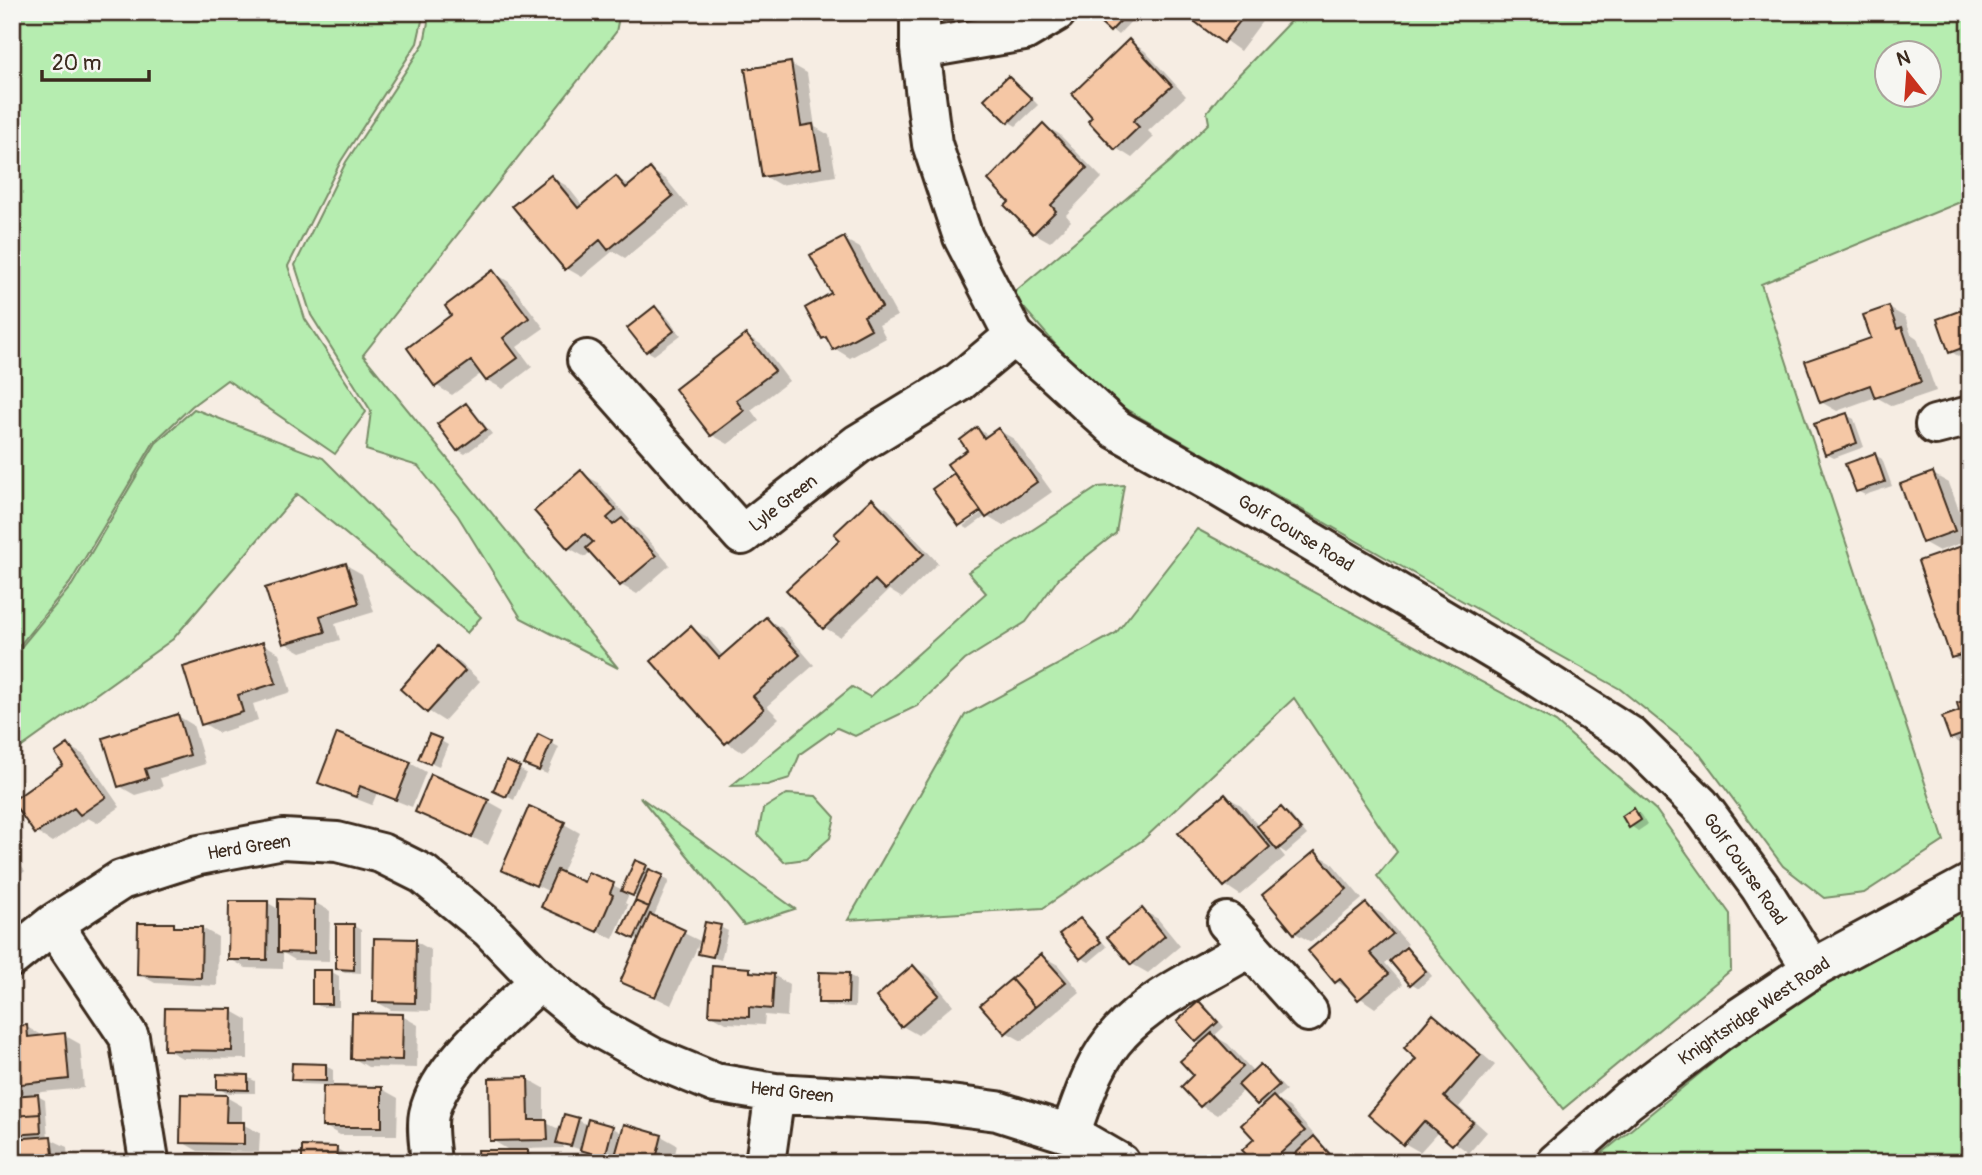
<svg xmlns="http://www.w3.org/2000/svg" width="1982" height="1175" font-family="Pangolin,sans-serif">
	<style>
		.green { fill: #b6edb0; stroke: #788c67; stroke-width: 2; fill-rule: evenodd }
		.shadow { fill: #0003 }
		.building { fill: #f5c7a5; stroke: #3b2a1e; stroke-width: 2 }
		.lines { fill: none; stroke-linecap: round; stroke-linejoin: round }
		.minor-casing { stroke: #3b2a1e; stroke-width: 44 }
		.minor { stroke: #f6f6f2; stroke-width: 38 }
		.labels { text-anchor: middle; stroke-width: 6; stroke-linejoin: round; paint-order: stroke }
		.street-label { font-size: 18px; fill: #3b2a1e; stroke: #f6f6f2 }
	</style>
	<rect width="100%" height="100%" fill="#f6ede3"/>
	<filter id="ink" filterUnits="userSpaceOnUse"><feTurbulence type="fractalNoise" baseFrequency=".0143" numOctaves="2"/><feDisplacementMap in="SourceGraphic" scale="14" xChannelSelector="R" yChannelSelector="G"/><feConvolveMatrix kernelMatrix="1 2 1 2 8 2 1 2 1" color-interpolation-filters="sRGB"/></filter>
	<g filter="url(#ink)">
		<path class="green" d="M12,12H424L417,43L341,161L288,266L305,319L366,412L335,454L227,380L192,406L154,442L70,583L12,655Z
			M430,12H620L616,32L363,355L618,668L521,618L458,516L418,466L366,450L371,411L311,315L295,265L346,162L424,43Z
			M1299,12H1970V198L1761,284L1944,841L1864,893L1824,898L1783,866L1698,752L1620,689L1425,580L1096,392L1012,294L1171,161L1209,123L1207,112L1227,87ZM1888,52H1930V94H1888Z
			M194,409L323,458L481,617L467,633L297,494L173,639L12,754V658L72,585L156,443Z
			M1124,485L1116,533L1059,578L1026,622L965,660L917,706L855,736L837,728L800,754L790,778L767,785L731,786L852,687L870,697L986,593L968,572L1098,487Z
			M1197,529L1556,722L1656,810L1730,914L1731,970L1563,1109L1377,876L1397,852L1294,698L1144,839L1043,908L848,920L965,715L1116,633Z
			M787,794L816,796L835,817L830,838L806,859L784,862L758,835L763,809Z
			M640,797L795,909L744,925Z
			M1970,909V1163H1590L1764,1021L1938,921Z"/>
		<path class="shadow" d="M1090,12H1140L1118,35Z
			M1185,12H1269L1240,51Z
			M1129,41L1145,51L1186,96L1148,131L1154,137L1132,158L1116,148L1095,117L1096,71Z
			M791,64L807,73L815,127L829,135L836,176L780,185L764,176Z
			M1008,78L1016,82L1038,105L1016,126L1009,122Z
			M1043,125L1059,134L1102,178L1066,215L1071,221L1050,242L1034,233Z
			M650,170L666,179L688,206L625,258L613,251L582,277L566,268L551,177L567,186L583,206L617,178L631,186Z
			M844,239L860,248L897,316L879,325L886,338L850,358L834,348L829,341L824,338Z
			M493,272L509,282L544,328L517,347L532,367L503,389L487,380L482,373L452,395L437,386L409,348L454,315Z
			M655,308L663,312L681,335L654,355L647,351Z
			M1889,308L1905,317L1911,334L1917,338L1936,391L1892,406L1876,397L1837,411L1821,402L1873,339Z
			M1970,309V359L1966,361L1950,351Z
			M747,336L762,345L789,381L751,410L759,421L728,444L712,435Z
			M466,405L473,410L492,434L465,454L458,450Z
			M1846,415L1854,419L1864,447L1834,458L1826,454Z
			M978,429L989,436L998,430L1014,439L1052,492L1003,526L986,516L968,529L963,526L986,510L984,507L961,523V525L935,489L956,474L970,450Z
			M1875,455L1882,459L1892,486L1865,495L1857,491Z
			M581,473L597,482L630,520L627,523L638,529L670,565L637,594L621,585L591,551L585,557L569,548Z
			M1933,474L1949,483L1970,540L1939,551L1923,542Z
			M872,500L888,509L938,563L902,598L889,590L840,637L824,627L843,540Z
			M1968,546L1970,666H1968L1952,657L1920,562Z
			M346,565L362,574L374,612L335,624L340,640L301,652L285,643Z
			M766,619L782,628L814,665L767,706L779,718L742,752L726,742L691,628L707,637L723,656Z
			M263,644L279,653L291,692L253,704L258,720L219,733L203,723Z
			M439,649L455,658L480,681L444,721L428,711Z
			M1970,701V746L1967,747L1951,738Z
			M178,716L193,725L205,764L160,778L163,787L135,795L119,786Z
			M538,736L559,747L547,774L533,768Z
			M441,741L448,745L439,766L425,760Z
			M68,746L84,755L120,807L97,823L88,818L52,842L37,833L66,766Z
			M410,763L426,772L412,807L377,793L372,805L336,791L320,782Z
			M519,769L526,773L514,800L502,794Z
			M1225,796L1241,805L1259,827L1281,809L1289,813L1307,835L1286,853L1278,848L1285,857L1240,895L1225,885Z
			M488,801L504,810L488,845L417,811Z
			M1634,810L1641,815L1647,825L1638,831L1631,826Z
			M564,824L580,833L561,874L585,884L589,874L623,890L646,867L669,881L653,918L700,941L671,1005L622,981L640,940L630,936L638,897L629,894L625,903L628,905L613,939L543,906L550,892L503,869Z
			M1315,853L1331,862L1362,899L1311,942L1295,933Z
			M12,856L25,871L12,882Z
			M314,902L330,911L329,961L295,960L283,953V969L246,968L230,959L268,903L280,910Z
			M1366,905L1382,914L1408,944L1403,947L1414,954L1432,976L1419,988L1411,983L1390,959L1385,963L1403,984L1375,1008L1336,981Z
			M1142,910L1158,919L1180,946L1148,973L1132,964Z
			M1080,920L1087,924L1107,947L1089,962L1081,958Z
			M173,925L180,928H202L218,937L217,986L155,983L139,974Z
			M354,926L361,930V973L345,972L337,968Z
			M720,927L728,931L721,960L700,953Z
			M415,941L431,950L430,1011L391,1010L375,1001Z
			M1042,956L1058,965L1080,992L1022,1041L1006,1032Z
			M914,967L930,977L953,1005L918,1035L902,1026Z
			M749,969L758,974L773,975L789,984L787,1017L765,1015L764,1025L726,1023L710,1014Z
			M332,972L339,976V1007H321L314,1003Z
			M848,975L856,979L855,1007L827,1006L820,1002Z
			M1199,1003L1207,1007L1224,1027L1214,1036L1228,1044L1254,1072L1260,1066L1268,1071L1286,1090L1275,1099L1289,1107L1339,1162L1299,1163L1297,1161L1295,1163H1256L1257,1139L1264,1107L1245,1089L1217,1115L1201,1106L1195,1076L1202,1044L1197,1041Z
			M232,1011L248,1020V1059L182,1058L166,1049Z
			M402,1016L418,1025L417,1068L368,1067L353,1058Z
			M1433,1017L1449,1026L1495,1065L1459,1107L1487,1132L1469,1153L1439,1131L1420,1152L1404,1143L1419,1059Z
			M27,1027L44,1037L64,1035L80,1044L84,1088L32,1093L45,1100L48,1138L67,1147L68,1163H12V1028Z
			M326,1066L333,1070V1085L301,1084L293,1079Z
			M247,1077L255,1081V1093H226L219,1088Z
			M528,1079L544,1088V1122L561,1130L578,1120L588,1125L612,1127L623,1134L661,1136L677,1145L673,1163H615L616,1161L563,1144V1148L523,1149L544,1163H479L512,1152L492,1140Z
			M382,1089L398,1098L397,1135H340L324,1126Z
			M226,1097L242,1106V1124L260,1133L259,1152L198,1151L182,1142Z
			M336,1148L344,1153L343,1163H305Z
			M226,1156L239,1163H189Z"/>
		<path class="building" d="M1088,12H1129L1110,32Z
			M1182,12H1247L1223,43Z
			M1129,39L1172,86L1133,121L1139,127L1115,150L1088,121L1092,117L1072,94Z
			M791,62L801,126L813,124L821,168L762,177L745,69Z
			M1008,76L1032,99L1008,123L984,99Z
			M1043,123L1087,168L1051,205L1056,211L1033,234L1005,206L1009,202L988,180Z
			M650,168L673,196L608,250L600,240L565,270L512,206L551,175L578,208L616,176L626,188Z
			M844,237L882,307L864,316L871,329L833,350L826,337L822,339L805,308L831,293L810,255Z
			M493,270L529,318L503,338L518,358L486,381L471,361L435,387L407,348L451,315L445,306Z
			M655,306L674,331L646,352L627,328Z
			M1889,306L1897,329L1902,327L1921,382L1875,398L1870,385L1820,403L1805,361L1871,338L1863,315Z
			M1970,307V345L1949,353L1937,319Z
			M746,334L775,371L736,400L744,411L711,436L675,389Z
			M466,403L486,429L457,451L437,424Z
			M1847,413L1857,443L1825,455L1814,424Z
			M977,427L984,438L998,428L1037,482L986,518L947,464L967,450L960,440Z
			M1875,453L1885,482L1856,492L1845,464Z
			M581,470L616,510L607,518L613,525L622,518L656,556L620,586L586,548L593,542L585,534L568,549L534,511Z
			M1933,472L1955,531L1922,543L1900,484Z
			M954,473L981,511L959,526L932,489Z
			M872,498L924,554L885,590L875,580L823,629L786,590L840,540L834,534Z
			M1968,544L1970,652L1951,658L1918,561Z
			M346,563L359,603L320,616L325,632L283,644L265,588Z
			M766,617L800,655L753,696L764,709L725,744L651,661L691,626L719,658Z
			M263,642L276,683L238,695L243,712L201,725L183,667Z
			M438,646L465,671L427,713L400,689Z
			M1970,699V745L1966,733L1950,739L1942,717L1959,711L1957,703Z
			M178,714L190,755L145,769L148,778L118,787L103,738Z
			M337,733L411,762L396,800L360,786L356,797L318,783Z
			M429,734L442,739L430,764L418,759Z
			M538,734L552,741L539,771L524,765Z
			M68,744L106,797L80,815L74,808L35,834L12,801L63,765L55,753Z
			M506,761L520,767L506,797L493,791Z
			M431,774L489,800L472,837L415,812Z
			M1225,794L1270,847L1224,887L1178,833Z
			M529,806L565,822L536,886L501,870Z
			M1281,807L1301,830L1277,850L1257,826Z
			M1634,808L1641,820L1629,828L1622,816Z
			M1315,851L1347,889L1294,934L1262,895Z
			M635,860L647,865L633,896L621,891Z
			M649,869L663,875L649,907L635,901Z
			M557,870L584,882L588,872L614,883L610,893L613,895L597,932L541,907Z
			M278,899L314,900V953L278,952Z
			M229,901H268L267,960H228Z
			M635,901L649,907L634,939L620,932Z
			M1366,903L1393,934L1370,953L1389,974L1358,1000L1340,979L1335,983L1308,951Z
			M1142,908L1165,936L1131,965L1107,937Z
			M650,914L685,930L655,997L620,982Z
			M1080,918L1101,942L1080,959L1059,934Z
			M705,922L721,925L713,957L698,954Z
			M138,923H174V927H202L201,978L137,975Z
			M336,924H354V970L336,969Z
			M374,938L416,939L415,1003L373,1002Z
			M1406,947L1426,971L1410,985L1390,961Z
			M1041,954L1066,982L1035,1007L1011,979Z
			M712,965L750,968V972L774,974L772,1009L749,1007V1017L709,1015Z
			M913,965L939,995L901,1027L876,997Z
			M312,970H332V1004H312Z
			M819,972L849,973L848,1003H818Z
			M1011,979L1035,1007L1005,1034L980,1005Z
			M1199,1001L1218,1022L1196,1042L1177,1021Z
			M165,1008L233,1009L232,1051L164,1050Z
			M352,1013L403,1014L402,1060L351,1059Z
			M1433,1014L1481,1055L1444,1097L1473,1122L1452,1145L1424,1121L1403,1145L1368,1115L1416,1059L1404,1048Z
			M27,1025L28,1037L65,1033L69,1079L12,1085V1026Z
			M1212,1033L1243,1067L1200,1107L1181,1087L1193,1075L1180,1061Z
			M292,1063L326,1064V1081L291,1080Z
			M1260,1064L1279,1085L1257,1105L1238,1085Z
			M217,1074L248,1075V1090L217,1089Z
			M528,1077L529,1120H547L548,1140L490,1141L489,1078Z
			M323,1086L382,1087V1127H322Z
			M38,1094L40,1114L12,1116V1096Z
			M181,1094L227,1095L226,1122H244V1144L180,1143Z
			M1273,1096L1305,1131L1270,1163H1254L1242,1150L1254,1139L1241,1125Z
			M40,1114L41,1133L12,1135V1116Z
			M564,1114L579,1118L571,1146L556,1143Z
			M588,1119L613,1126L605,1157L580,1150Z
			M624,1124L662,1135L655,1163H613Z
			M51,1136L54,1163H12V1139Z
			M1314,1136L1333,1158L1327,1163H1297L1292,1157Z
			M302,1146L337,1147L336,1163H302Z
			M477,1150H528V1163H478Z
			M188,1153L227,1154V1163H188Z"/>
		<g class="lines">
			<g class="minor-casing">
				<path id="minor" d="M920,12V49L932,144L963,237L1014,336L1116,429L1214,484L1509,659L1630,736L1700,805L1760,887L1812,969
					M920,49L1024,31L1056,12
					M587,360L742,535L858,444L958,383L1014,336
					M1935,425L1970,416
					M1227,922L1250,947
					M53,924L129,1037L149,1160
					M12,957L53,924L121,880L199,855L283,839L337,842L381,853L423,874L490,929L540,981L592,1024L652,1057L715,1083L775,1093L927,1102L997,1111L1070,1134L1120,1163
					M1070,1134C1083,1099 1094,1060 1120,1033C1155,995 1206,975 1250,947L1308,1012
					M431,1163C430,1148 426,1128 429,1114C439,1066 505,1014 540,981
					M765,1163L775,1093
					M1556,1163L1628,1100L1718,1032L1812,969L1970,884"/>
			</g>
			<use href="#minor" class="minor"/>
		</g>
	</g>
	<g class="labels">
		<g class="street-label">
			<text transform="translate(783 503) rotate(-38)" y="6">Lyle Green</text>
			<text transform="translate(1296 533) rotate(31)" y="6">Golf Course Road</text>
			<text transform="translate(249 847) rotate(-9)" y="6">Herd Green</text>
			<text transform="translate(1745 869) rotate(55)" y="6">Golf Course Road</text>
			<text transform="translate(1754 1011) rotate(-34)" y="6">Knightsridge West Road</text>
			<text transform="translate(792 1092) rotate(6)" y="6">Herd Green</text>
		</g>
	</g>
	<rect width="1982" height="1175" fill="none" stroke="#f6f6f2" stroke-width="42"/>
	<rect x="21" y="21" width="1940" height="1133" fill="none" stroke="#3b2a1e" stroke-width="2.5" filter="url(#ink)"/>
	<g transform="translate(1908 74) rotate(343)"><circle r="33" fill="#f6f6f2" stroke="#aba49d" stroke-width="2"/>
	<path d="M0-5L12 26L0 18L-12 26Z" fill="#c8321e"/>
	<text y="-10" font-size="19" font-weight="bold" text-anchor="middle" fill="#3b2a1e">N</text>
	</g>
	<path d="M42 70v10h107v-10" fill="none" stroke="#3b2a1e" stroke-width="3.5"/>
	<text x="52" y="70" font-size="21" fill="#3b2a1e" stroke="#f6f6f2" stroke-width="5" paint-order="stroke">20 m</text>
</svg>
